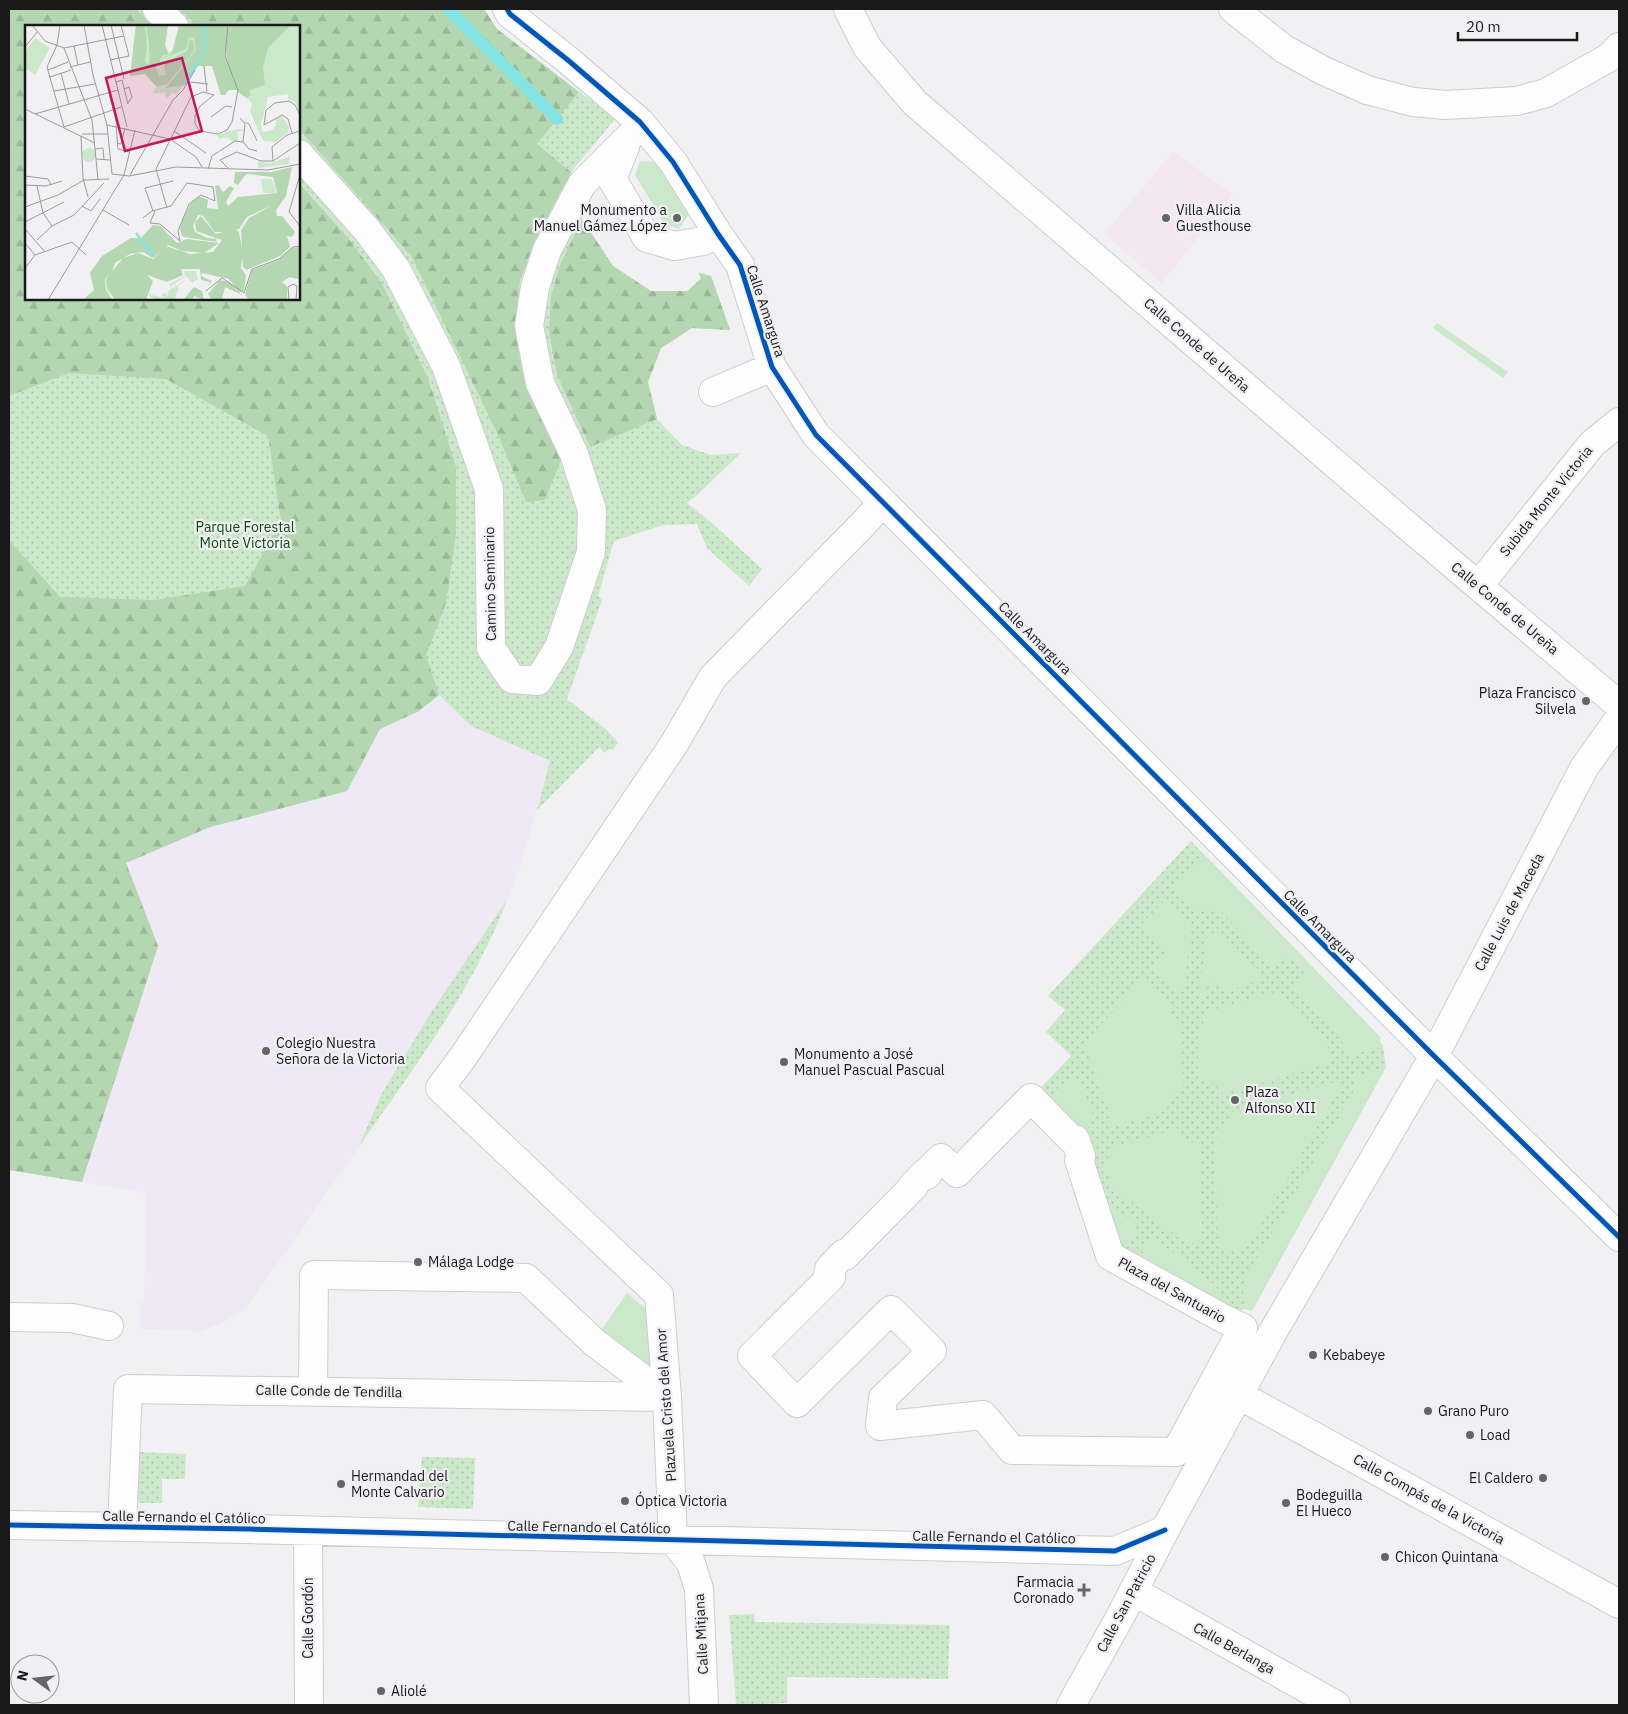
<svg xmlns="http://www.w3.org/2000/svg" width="1628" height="1714" font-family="'IBM Plex Sans',sans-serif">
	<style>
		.commercial { fill: #f4e7ee }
		.education { fill: #efe8f5 }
		.grass { fill: url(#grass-dots); fill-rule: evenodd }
		.forest { fill: url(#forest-firs) }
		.garden { fill: #cce8ca }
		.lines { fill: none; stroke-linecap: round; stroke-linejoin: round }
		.stream { stroke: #84e3e4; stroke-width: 12 }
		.minor-casing { stroke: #cdcdce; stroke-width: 30 }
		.minor { stroke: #fdfdfd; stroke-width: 28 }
		.cycleway-casing { stroke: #f0f0f4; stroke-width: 8 }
		.cycleway { stroke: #0057b8; stroke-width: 5 }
		.poi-dot { fill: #656566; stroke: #f0f0f4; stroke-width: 2 }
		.labels { text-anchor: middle; stroke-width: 4.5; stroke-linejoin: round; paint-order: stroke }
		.poi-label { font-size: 14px; fill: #19191a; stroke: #f0f0f4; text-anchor: start }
		.street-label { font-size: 14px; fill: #19191a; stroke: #f0f0f4 }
		.park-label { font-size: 14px; fill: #094d07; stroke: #f0f0f4 }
		.inset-river { fill: none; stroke: #84e3e4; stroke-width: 2.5 }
		.inset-road { fill: none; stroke: #9b9b9c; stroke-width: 1 }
		.view { fill: #c2185b; fill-opacity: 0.15; stroke: #c2185b; stroke-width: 2.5 }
		.inset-edge { fill: none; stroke: #19191a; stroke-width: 2.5 }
	</style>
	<defs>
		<pattern id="grass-dots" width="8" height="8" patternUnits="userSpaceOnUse" patternTransform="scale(1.25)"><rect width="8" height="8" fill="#cce8ca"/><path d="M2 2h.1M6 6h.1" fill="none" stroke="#afc6ad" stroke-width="1.8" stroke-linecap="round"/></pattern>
		<pattern id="forest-firs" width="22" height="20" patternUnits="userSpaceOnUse" patternTransform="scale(1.25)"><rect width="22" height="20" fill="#b4d7b2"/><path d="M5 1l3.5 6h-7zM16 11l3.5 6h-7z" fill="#9ab898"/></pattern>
	</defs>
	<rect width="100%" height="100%" fill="#f1f1f3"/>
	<path class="commercial" d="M1173,152L1233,194L1162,283L1104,234Z"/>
	<path class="education" d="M439,695L471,726L550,761L519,870L508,898L432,1011L383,1091L358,1148L252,1300L244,1310L219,1324L196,1333L195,1330L140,1329V1303L144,1302L146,1193L82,1182L158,946L126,863L210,827L347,791L380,729L419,711Z"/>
	<path class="grass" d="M9,9H484L497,29L615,119L571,172L592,197L582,219L613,266L651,291H687L701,279L699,273L711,276L730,330L692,328L661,348L648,382L657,419L682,445L711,455L741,453L696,496L687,503L712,523L762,569L749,586L707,548L697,524L663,525L614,541L598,596L602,600L567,699L607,730L618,743L612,750L609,749L605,753L599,747L537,810L550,761L471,726L439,695L419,711L380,729L347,791L210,827L126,863L158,946L82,1182L9,1170ZM26,26H299V299H26Z
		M1191,841L1381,1038L1379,1041L1383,1046L1386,1067L1252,1311L1245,1309L1227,1314L1110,1256L1079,1160L1031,1098L1071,1056L1046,1032L1065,1010L1048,996L1164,870L1166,871L1165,869Z
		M508,898C473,990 413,1069 358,1148L383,1091L432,1011Z
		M138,1452L186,1454L185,1479H162V1503H137Z
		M422,1457L475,1458L473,1509L418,1507Z
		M754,1614L755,1622L950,1625L948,1679L787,1677V1703L736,1705L729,1615Z"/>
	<path class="forest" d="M9,9H136L153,26H26V299H299V183L348,238L381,282L428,378L456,467V534L446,603L426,655L439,695L419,711L380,729L347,791L210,827L126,863L158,946L82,1182L9,1170V540L60,597L154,600L245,586L281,521L268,436L166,379L69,373L9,396Z
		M180,9H484L497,29L579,92L537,144L571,172L534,242L520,281L515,322L528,390L561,460L545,500L526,502L499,437L412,257L299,129V26H197Z
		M582,219L613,266L651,291H687L701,279L699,273L711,276L730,330L692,328L661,348L648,382L657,419L590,447L557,375L549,332L551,297L560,265Z"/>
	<path class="garden" d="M640,161L656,162L691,211L679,229L665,225L635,175Z
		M1437,323L1508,372L1503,378L1433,328Z
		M1207,857L1381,1038L1379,1041L1383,1046L1348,1056L1337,1029L1295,987V979L1299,981L1304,974L1303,966L1297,959L1285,958L1280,961L1282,964L1278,966L1272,965L1223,913L1214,910L1199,911L1191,906L1173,890Z
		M1164,901L1191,927L1184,990L1178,991L1155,967L1166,953L1139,927Z
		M1216,931L1223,934L1261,973L1263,977L1261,980L1228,991L1225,990L1224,986L1219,982L1208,984L1206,996H1202L1200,994L1205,944L1207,937Z
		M1145,977L1171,1002C1168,1014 1171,1020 1181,1028L1183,1085L1172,1094L1166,1111L1108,1129L1109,1111L1084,1043Z
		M1275,992L1282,994L1323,1035L1333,1061L1224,1094L1214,1084L1198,1080V1028L1206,1020L1208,1012Z
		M1386,1067L1252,1311L1245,1309L1243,1295L1245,1280L1353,1093L1354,1077Z
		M1073,1079L1079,1080L1094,1116L1091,1124L1081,1136L1040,1107L1058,1093L1068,1081Z
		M1339,1081L1340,1087L1248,1246C1232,1256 1221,1250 1218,1231L1215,1139C1223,1132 1230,1124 1229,1113Z
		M1172,1130L1183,1140L1200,1144L1202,1236C1198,1243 1194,1244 1186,1243L1111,1186L1105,1163L1113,1148Z
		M1103,1199L1134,1222L1136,1226V1231L1119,1262Z
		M1152,1240L1158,1241L1214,1284L1215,1293L1219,1295L1227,1314L1132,1268L1149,1243Z
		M627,1293L652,1314V1370L600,1332Z"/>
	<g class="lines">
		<path class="stream" d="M448,9L557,119"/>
		<g class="minor-casing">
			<path id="minor" d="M157,9L174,26
				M507,9L510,14L569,61L640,122L673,162L718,234L740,265L772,367L816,435L1434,1056L1619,1237
				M848,9L867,47L915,103L1404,523L1619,705
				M1233,9L1284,49L1324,71L1367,90L1413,102L1445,105L1517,101L1546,93L1608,58L1619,47
				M625,147L612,179L647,238L675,246L703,241L718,234
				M299,154L367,230L396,269L446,366L489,489L491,648L512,679L538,681L559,647L591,552L592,510L574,454L540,383L529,326L535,287L547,250L582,184L629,137
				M713,392L772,367
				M1479,585L1592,444L1619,422
				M1031,1098L1071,1139H1075L1081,1156L1079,1160L1110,1256L1224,1319L1243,1328L1176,1452L1012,1450L983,1415L880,1426L883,1398L932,1351L891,1310L797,1403L752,1356L831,1277L828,1274L831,1271L829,1269L843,1254L845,1256L914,1186L913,1185L925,1173L927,1175L929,1172L928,1171L941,1158L957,1173Z
				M9,1317L72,1318L109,1326
				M313,1391L314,1275L526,1278L595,1343L667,1397
				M1239,1395L1619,1604
				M9,1525L249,1529L1115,1551L1165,1530
				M122,1527L128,1389L667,1397
				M308,1531L309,1705
				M1133,1591L1336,1705
				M704,1705L699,1589L691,1563L673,1540L667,1397L659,1295L440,1088L463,1057L674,744L713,677L866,521L883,502
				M1071,1705L1120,1617L1165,1530L1274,1330L1434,1056L1584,768L1619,719"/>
		</g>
		<use href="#minor" class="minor"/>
		<g class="cycleway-casing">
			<path id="cycleway" d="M507,9L510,14L569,61L640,122L673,162L718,234L740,265L772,367L816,435L1434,1056L1619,1237
				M9,1525L249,1529L1115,1551L1165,1530"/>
		</g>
		<use href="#cycleway" class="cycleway"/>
	</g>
	<g class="poi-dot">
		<circle cx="677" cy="218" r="5"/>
		<circle cx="1166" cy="218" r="5"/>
		<circle cx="1586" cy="701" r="5"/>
		<circle cx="266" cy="1051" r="5"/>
		<circle cx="784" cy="1062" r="5"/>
		<circle cx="1235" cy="1100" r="5"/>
		<circle cx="418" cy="1262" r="5"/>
		<circle cx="1313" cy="1355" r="5"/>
		<circle cx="1428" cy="1411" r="5"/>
		<circle cx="1470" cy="1435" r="5"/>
		<circle cx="1543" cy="1478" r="5"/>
		<circle cx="341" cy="1484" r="5"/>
		<circle cx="625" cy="1501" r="5"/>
		<circle cx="1286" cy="1503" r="5"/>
		<circle cx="1385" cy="1557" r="5"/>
		<path d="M1081.5 1582.5h5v5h5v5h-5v5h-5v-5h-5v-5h5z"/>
		<circle cx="381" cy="1691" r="5"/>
	</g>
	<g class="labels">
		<g class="poi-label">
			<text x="667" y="215" text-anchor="end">Monumento a<tspan x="667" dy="16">Manuel Gámez López</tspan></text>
			<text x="1176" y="215">Villa Alicia<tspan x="1176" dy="16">Guesthouse</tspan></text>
			<text x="1576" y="698" text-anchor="end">Plaza Francisco<tspan x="1576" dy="16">Silvela</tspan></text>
			<text x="276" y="1048">Colegio Nuestra<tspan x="276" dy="16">Señora de la Victoria</tspan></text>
			<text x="794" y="1059">Monumento a José<tspan x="794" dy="16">Manuel Pascual Pascual</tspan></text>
			<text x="1245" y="1097">Plaza<tspan x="1245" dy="16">Alfonso XII</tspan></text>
			<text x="428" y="1267">Málaga Lodge</text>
			<text x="1323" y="1360">Kebabeye</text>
			<text x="1438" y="1416">Grano Puro</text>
			<text x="1480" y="1440">Load</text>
			<text x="351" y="1481">Hermandad del<tspan x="351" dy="16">Monte Calvario</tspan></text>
			<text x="1533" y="1483" text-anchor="end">El Caldero</text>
			<text x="1296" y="1500">Bodeguilla<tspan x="1296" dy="16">El Hueco</tspan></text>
			<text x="635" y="1506">Óptica Victoria</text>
			<text x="1395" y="1562">Chicon Quintana</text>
			<text x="1074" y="1587" text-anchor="end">Farmacia<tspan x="1074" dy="16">Coronado</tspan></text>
			<text x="391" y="1696">Aliolé</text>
		</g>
		<g class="street-label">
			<text transform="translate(766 311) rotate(72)" y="5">Calle Amargura</text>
			<text transform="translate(1197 345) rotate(41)" y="5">Calle Conde de Ureña</text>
			<text transform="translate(1546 501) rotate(-51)" y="5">Subida Monte Victoria</text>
			<text transform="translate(490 584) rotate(-91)" y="5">Camino Seminario</text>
			<text transform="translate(1505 608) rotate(40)" y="5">Calle Conde de Ureña</text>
			<text transform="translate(1035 638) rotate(45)" y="5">Calle Amargura</text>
			<text transform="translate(1509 912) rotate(-62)" y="5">Calle Luis de Maceda</text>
			<text transform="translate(1320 926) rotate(45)" y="5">Calle Amargura</text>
			<text transform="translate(1172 1290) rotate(29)" y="5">Plaza del Santuario</text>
			<text transform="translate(329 1391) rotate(1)" y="5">Calle Conde de Tendilla</text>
			<text transform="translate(666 1405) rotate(-94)" y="5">Plazuela Cristo del Amor</text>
			<text transform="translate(1429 1499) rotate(29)" y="5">Calle Compás de la Victoria</text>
			<text transform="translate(184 1517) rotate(1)" y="5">Calle Fernando el Católico</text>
			<text transform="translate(589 1527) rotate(1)" y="5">Calle Fernando el Católico</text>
			<text transform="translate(994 1537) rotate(1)" y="5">Calle Fernando el Católico</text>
			<text transform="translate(1126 1603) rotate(-62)" y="5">Calle San Patricio</text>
			<text transform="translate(308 1618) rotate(-90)" y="5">Calle Gordón</text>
			<text transform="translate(701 1634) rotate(-93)" y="5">Calle Mitjana</text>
			<text transform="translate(1234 1648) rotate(29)" y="5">Calle Berlanga</text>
		</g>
		<g class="park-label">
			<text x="245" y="532">Parque Forestal<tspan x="245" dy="16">Monte Victoria</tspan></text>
		</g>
	</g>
	<g transform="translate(25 25)">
		<rect width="275" height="275" fill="#f1f1f3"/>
		<path d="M111,0H143L140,20L144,28L149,23L154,0H275V87L269,76L263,74V69L243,72L236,98L237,107L248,105L252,96L264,104L263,107L251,117L238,116L225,86L227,78L212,65H204L200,70H196L187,41H173L151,70L148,67L141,74L140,67L131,69L128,67L131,61L120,49L105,51ZM212,104L219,105L212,107L213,115L208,117L202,112L194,114L192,110ZM57 130a7 7 0 1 1 14 0a7 7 0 1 1-14 0ZM265,131L264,139L233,143V137L247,138Z" fill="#cce8ca"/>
		<path d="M111,0H120L122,23L120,37L124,40L129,9L133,0H143L140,20L143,29L137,31L131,43L134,51L141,50L139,38L162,26L165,14L168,16L170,25L142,59L131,61L120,49L105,51ZM121,0H132L124,35V18ZM154,0H203L199,31L212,65H203L200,70H196L187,41H173L160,60L141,63L171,25L169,13H164L161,24L137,34L147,28ZM204,0H266L243,23L238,43L240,60L224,65L226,70L222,73L213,67L203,41L200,19ZM267,142L261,171L251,185L252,191H257L270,207L267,212L262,211L265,222L255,231L221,245L218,242L216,205L224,193L237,186L245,181L222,192L214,204L200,207H190L178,191L173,190L168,201L170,207L182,213L195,214H191L192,217L158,212L155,205L157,195L166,178L174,171L183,175L182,183L193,184L190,161L193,160L198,167L205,161L209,163L201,177L203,181L213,172L252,168L248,152L221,149L213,160L209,158L210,147H246ZM176,191L191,209L210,204L214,207L218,229L216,243L221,250L219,266L214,267L204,254L177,248L176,251L187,256L183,262L185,257L176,255L175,244H156L158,250L142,257L122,250L128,256L121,275H90L82,264L81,254L98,233L113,228L128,234L141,221L165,229L188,227L197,215L171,206L170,197ZM128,200L135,201L152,218L162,214L194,218L179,228L157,226L143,220L128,233L118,227L105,229L90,238L87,247L80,254L81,265L88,275H58L69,265L65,248L77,231L106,213H116ZM275,222V255L265,252L257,257L262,261V275H224L220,269L227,245L253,235L267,223ZM195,255L204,257L217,270L200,262L197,275H187L183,269ZM169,262L177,266L179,275L169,271L167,275H158Z" fill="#b4d7b2"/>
		<path d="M10,13L25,23L10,50L0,43V27ZM257,91L264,102L263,107L257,112L254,98L250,94ZM236,154H247L251,168H238ZM159,246H171L173,254L167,258L161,251L145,262L144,259L160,251ZM162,254L152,262L148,263L154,262L150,274L131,275L124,271L125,266L126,270L142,273L136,271L140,267L142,272L144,265Z" fill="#cce8ca"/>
		<path class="inset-river" d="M159,59L178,29L181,0M111,208L129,231"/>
		<path class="inset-road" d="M35,0L32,20L22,42L39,102M59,0L68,50L82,100L87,149L104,151L151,142L243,145L275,139M77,0L102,102M86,0L99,54M8,1L20,16L39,23L99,11M49,21L53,40M0,22L12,7M39,23L67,95L71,134L85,135M85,35L104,31L96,0M179,41L182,67M45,42L65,37M23,45L43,37M36,48L44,79M25,52L46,45M91,57L97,55L103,79M165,57L183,59M99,64L104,62L107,72L103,78M29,66L70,59M84,67L92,100M0,84L70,118M10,89L93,65M186,92L201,81L207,82M215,93L220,99L218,117M220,97L224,99L232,116M82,100L145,114L171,132L177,142M91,100L93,124L104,127M39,102L96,82M149,106L181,128M275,106L262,110L247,122L248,136L275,118M267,108L263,94L257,90L239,100L241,85L250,78L264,76L270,80L275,90M57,109H83M56,111L58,153L63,172M218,117L224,124L232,126M92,118L96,119L100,103M70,124L78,123L79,135M71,134L73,155M203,143L195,135L212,127L236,136H248M183,144L187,131L210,116L218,117M99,150L110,105M105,150L148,75L158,65L170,45M0,151L23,154L26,160M274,153L264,187L275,201M0,160L21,161L37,156M12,161L18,188L27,201M57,181L66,186L75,174M0,182L33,170L59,155L84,154M142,183L131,144L166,72L178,67L189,70L175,81L170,91V99L175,106L193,109L202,105L207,97L213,65L200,31L203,0M78,185L104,200M128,186L120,163L148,156M118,193L127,186L146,181L162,158L188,162L190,176L176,170L164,179L153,206L155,216L135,199L125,198L130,186M0,197L39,177M0,204L20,227M12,215L27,201L49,190L79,158M0,218L10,230M10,230L47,217L61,230M0,243L10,230M181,266L197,253L219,268L227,244L254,234L268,222L275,221M23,275L99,150M264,275L263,262L268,259L272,261L271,275"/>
		<path class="view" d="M157,33L177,106L100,126L81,53Z"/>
		<rect width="275" height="275" class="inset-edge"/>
	</g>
	<rect width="1628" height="1714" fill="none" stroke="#19191a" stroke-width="20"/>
	<g transform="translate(35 1679) rotate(285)"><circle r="24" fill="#f0f0f4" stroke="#9a9a9d"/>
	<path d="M0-4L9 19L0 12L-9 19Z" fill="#656566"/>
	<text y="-8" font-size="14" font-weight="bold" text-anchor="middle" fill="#19191a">N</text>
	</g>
	<path d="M1458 32v8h119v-8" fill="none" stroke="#19191a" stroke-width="2.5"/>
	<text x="1466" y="32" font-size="15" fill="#19191a" stroke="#f0f0f4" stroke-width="4" paint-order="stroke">20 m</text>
</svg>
